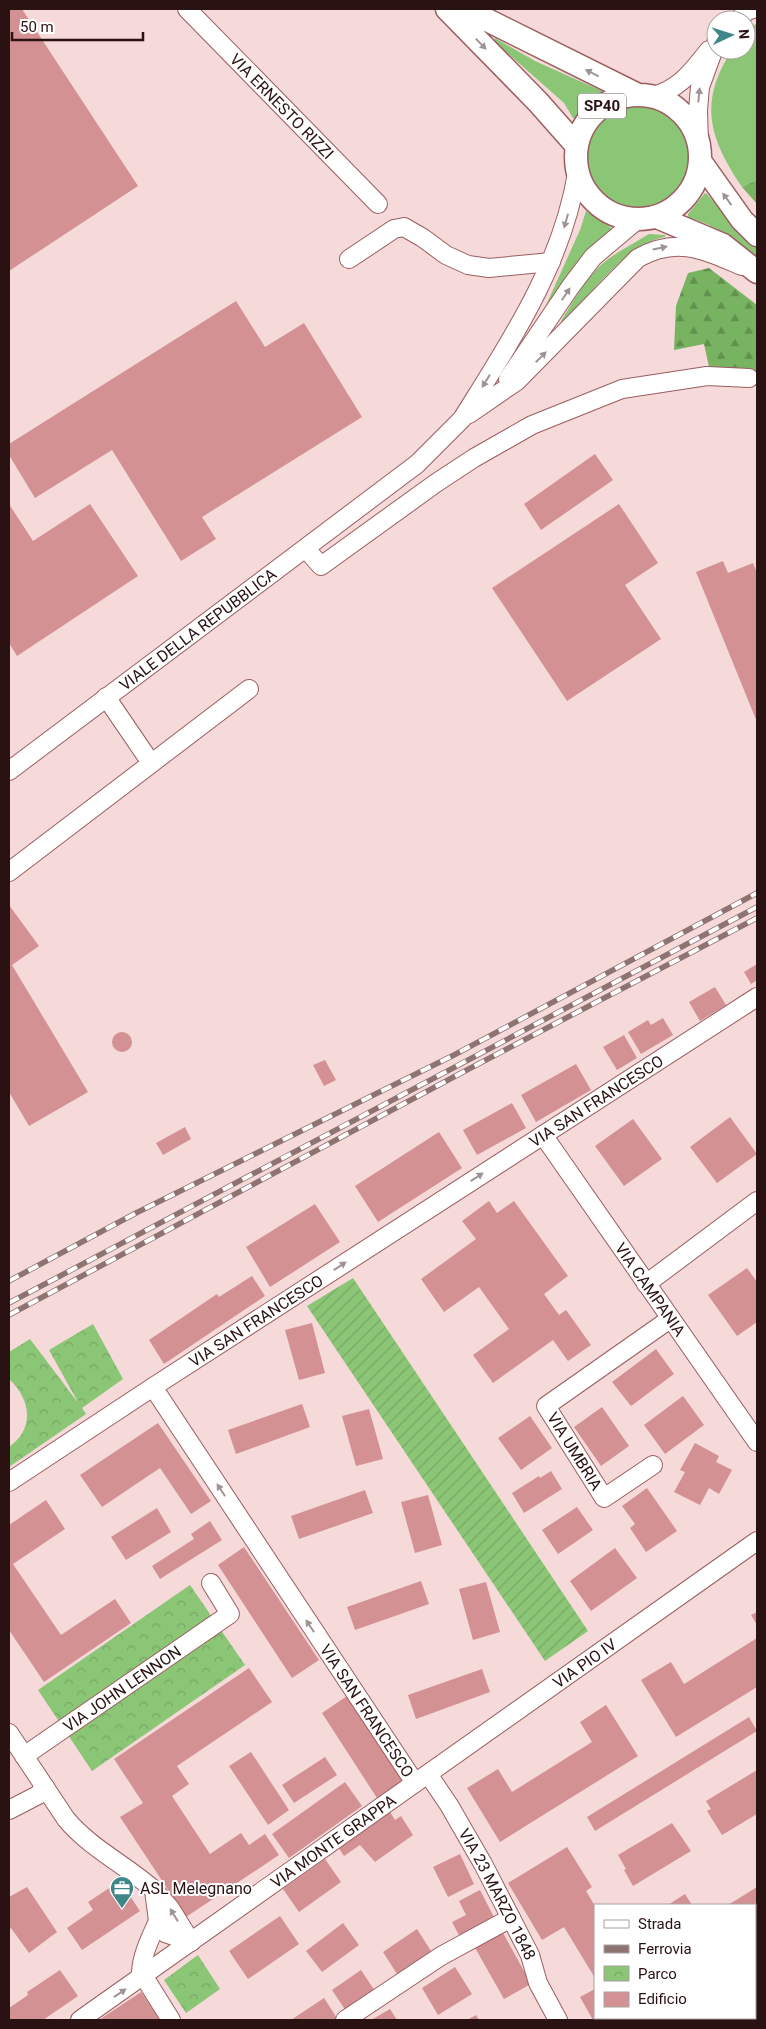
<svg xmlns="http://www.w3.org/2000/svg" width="766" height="2029" font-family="Roboto,sans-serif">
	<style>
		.grass { fill: #8bc576 }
		.forest { fill: url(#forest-firs) }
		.park { fill: url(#park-crowns) }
		.garden { fill: url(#garden-furrows) }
		.building { fill: #d49193 }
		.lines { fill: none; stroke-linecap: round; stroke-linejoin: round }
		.minor-casing { stroke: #9b5d60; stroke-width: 20 }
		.major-casing { stroke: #9b5d60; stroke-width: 25 }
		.minor { stroke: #fff; stroke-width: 18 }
		.major { stroke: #fff; stroke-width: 22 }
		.rail-casing { stroke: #8e7373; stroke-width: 5.5 }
		.rail { stroke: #fff; stroke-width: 4; stroke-dasharray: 11; stroke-linecap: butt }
		.oneway { fill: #9f9494 }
		.labels { text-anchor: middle; stroke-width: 4; stroke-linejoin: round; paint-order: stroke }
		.shield { fill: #fff; stroke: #6a5859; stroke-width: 1 }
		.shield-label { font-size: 15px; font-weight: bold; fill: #2a1112 }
		.street-label { font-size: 16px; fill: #2a1112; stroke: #fff }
		.poi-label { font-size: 16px; fill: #2a1112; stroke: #fff; text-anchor: start }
	</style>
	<defs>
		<pattern id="forest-firs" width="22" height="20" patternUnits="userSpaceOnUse" patternTransform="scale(1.25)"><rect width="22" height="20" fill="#77b361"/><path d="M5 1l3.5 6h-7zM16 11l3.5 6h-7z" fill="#62904f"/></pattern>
		<pattern id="park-crowns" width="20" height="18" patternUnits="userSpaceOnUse" patternTransform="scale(1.25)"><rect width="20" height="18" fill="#8bc576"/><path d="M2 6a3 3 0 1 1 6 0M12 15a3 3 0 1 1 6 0" fill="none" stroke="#78a865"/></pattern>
		<pattern id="garden-furrows" width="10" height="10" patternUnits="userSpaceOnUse" patternTransform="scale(1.25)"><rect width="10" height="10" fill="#8bc576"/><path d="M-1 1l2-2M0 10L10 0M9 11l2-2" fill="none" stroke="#78a865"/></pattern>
	</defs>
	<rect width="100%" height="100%" fill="#f6d9d9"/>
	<path class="grass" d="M757,23V180L742,187C709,138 698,102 732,50H746V31Z
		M495,38L535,61L602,91V94L596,97L577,118H573L564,103L494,41Z
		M587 157a51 51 0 1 1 102 0a51 51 0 1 1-102 0Z
		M705,193L707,194L728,218L757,247V258C735,239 717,226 688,217V214Z
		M586,211L613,229L543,312L580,230Z
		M649,234L665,235V237C626,244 591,294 564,322L561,321C573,302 585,279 602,264C616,252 633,244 649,234Z"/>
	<path class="forest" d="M757,180V204L742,187Z
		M709,268L757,305V372L709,367L704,344L674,350L676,306L688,273Z"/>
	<path class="park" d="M93,1324L123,1379L82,1408L86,1414L9,1467V1447C35,1429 31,1399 9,1379V1352L30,1339L79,1404L49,1350Z
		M190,1585L245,1665L92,1771L38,1690Z
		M198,1955L220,1989L186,2013L164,1980Z"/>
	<path class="garden" d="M353,1278L588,1631L545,1661L307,1306Z"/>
	<path class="building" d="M9,9H22L138,186L9,271Z
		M236,301L265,347L304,323L362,417L202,517L216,539L181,561L112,450L35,498L9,455V444Z
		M595,454L613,480L541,530L524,504Z
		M9,504L33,541L90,504L138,576L17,656L9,643Z
		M619,504L658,563L625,585L661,639L567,701L492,588Z
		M723,561L728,573L753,563L757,573V722L696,572Z
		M9,905L39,946L12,965L88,1092L29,1126L9,1092Z
		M757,964V980L751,984L744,972Z
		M715,987L726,1005L700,1021L689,1002Z
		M663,1018L673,1035L641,1054L628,1032L648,1020L651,1025Z
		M112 1042a10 10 0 1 1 20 0a10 10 0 1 1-20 0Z
		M624,1035L637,1058L617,1070L603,1047Z
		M325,1060L336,1080L324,1086L313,1065Z
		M576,1064L591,1090L536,1122L521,1095Z
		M512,1103L526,1128L477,1155L463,1130Z
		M730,1117L757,1154L717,1183L690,1147Z
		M633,1119L662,1159L624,1186L595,1146Z
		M185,1127L191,1139L163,1155L156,1143Z
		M439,1132L462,1168L378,1222L355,1186Z
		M489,1201L497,1213L514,1201L568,1276L544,1294L559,1315L566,1310L591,1345L568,1361L553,1340L493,1383L473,1355L509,1329L479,1287L444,1312L421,1279L476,1239L462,1221Z
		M315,1204L340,1242L270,1287L246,1247Z
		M747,1268L757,1282V1322L737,1336L708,1295Z
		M252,1276L265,1296L164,1364L149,1340L217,1294L219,1297Z
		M312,1323L325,1373L299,1380L285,1330Z
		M656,1349L674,1374L631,1406L612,1382Z
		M683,1396L704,1425L665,1454L644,1425Z
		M302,1404L310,1427L236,1454L228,1430Z
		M602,1407L629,1446L601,1466L574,1427Z
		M369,1409L383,1459L356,1466L342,1416Z
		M530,1416L552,1448L521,1470L498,1438Z
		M158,1423L211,1501L191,1514L160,1468L102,1507L80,1475Z
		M695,1443L719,1456L716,1462L732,1470L719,1494L709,1488L700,1505L674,1492L685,1472L680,1470Z
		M551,1471L562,1489L524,1513L512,1493L539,1476L540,1478Z
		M647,1488L677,1531L646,1552L630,1528L635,1524L622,1506Z
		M365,1490L373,1513L299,1539L291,1516Z
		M428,1495L442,1545L415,1553L401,1502Z
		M46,1500L65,1529L13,1564L61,1635L115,1599L131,1623L44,1682L9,1630V1525Z
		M577,1507L593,1530L558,1554L542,1530Z
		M157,1508L171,1532L126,1560L111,1537Z
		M210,1521L222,1540L160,1579L152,1566L194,1539L191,1534Z
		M244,1547L319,1660L292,1678L218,1565Z
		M615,1548L637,1578L591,1611L570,1581Z
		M421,1581L429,1604L355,1630L347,1607Z
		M486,1582L500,1632L473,1640L459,1589Z
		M757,1612V1625L751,1615Z
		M757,1638V1687L676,1737L641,1680L671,1662L684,1684Z
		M249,1668L272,1702L177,1766L189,1784L172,1796L210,1854L241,1833L249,1845L265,1834L279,1855L186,1917L120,1817L143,1803L114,1759Z
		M482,1669L490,1692L416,1719L408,1695Z
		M347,1696L403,1781L377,1798L322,1713Z
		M606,1705L638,1756L500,1842L467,1788L498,1769L512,1792L592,1742L580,1722Z
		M749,1717L757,1731L595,1831L587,1817Z
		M251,1752L289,1810L268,1825L229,1766Z
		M325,1757L337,1775L294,1803L282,1785Z
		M757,1770V1814L722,1835L707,1811L711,1809L706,1801Z
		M345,1782L362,1806L289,1858L272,1834Z
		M387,1807L395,1820L401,1816L413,1835L375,1862L360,1845L344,1856L334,1841Z
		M672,1823L691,1851L633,1886L624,1870L626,1869L618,1855Z
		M567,1847L592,1887L586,1891L595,1906V1978L564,1927L542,1940L508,1883Z
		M460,1854L474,1884L448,1897L433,1867Z
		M325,1859L341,1882L299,1912L283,1889Z
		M120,1881L140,1911L82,1950L67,1928L93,1910L88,1902Z
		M27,1887L57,1932L29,1953L11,1928L9,1930V1897Z
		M757,1887V1923L755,1925V1905H728Z
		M480,1890L495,1919L460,1937L452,1922L466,1915L459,1901Z
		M685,1894L692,1905H668Z
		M280,1916L299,1944L248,1979L229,1951Z
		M343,1923L359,1945L322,1972L306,1951Z
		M417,1929L431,1951L397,1974L383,1952Z
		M502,1931L531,1984L504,1999L474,1946Z
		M455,1967L472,1994L438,2015L422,1988Z
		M60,1970L78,1996L43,2020H9V2008L28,1995L27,1992Z
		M361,1970L377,1994L348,2014L332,1990Z
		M595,1989V2018H622L624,2020H593L580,1997Z
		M141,1992L160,2020H99Z
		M324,1998L337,2018L333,2020H291Z
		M390,2009L397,2020H371Z
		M476,2015L479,2020H467Z
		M672,2018H707L703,2020H673Z"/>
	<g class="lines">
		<g class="minor-casing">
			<g id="minor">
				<path id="s1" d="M187,9L378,204"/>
				<path d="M738,20L747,11L753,9"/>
				<path d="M653,96C680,89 692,71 709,50"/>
				<path d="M699,144L698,110L700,87L716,43"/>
				<path d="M349,259L394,229L404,227L423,238L446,255L468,265L489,268L551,262"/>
				<path d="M508,379L571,286L593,257L637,220"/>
				<path d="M469,414L517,381L638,258C677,236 704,250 742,266"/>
				<path d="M306,549L321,566L436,483L474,458L532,425L622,389L707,376L749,378"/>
				<path d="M106,697L151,763"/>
				<path id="s2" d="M9,771L417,464L462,419C510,342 562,265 577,173"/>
				<path d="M9,872L249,689"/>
				<path id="s3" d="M543,1135L757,1442"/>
				<path d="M646,1284L757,1201"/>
				<path id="s4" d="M153,1387L415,1783"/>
				<path d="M653,1465L604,1498L546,1406L670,1319"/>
				<path id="s5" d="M9,1482L153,1387L757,997"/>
				<path d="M9,1733L66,1819C90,1848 126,1865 154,1890L158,1921L165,1933L191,1942"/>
				<path id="s6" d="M24,1756L230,1614L211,1583"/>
				<path id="s7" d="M428,1774L449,1805L483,1864L530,1955L538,1983L558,2020"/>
				<path d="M9,1810L38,1795L45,1787"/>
				<path d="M154,1890L170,1908L191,1942"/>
				<path d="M158,1921C151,1937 142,1954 141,1972L171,2020"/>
				<path d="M755,1990L757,1988"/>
				<path id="s8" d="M80,2020L757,1541"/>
				<path d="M345,2020L441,1956L511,1918"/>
				<path d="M715,2020L719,2018"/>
			</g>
		</g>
		<g class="major-casing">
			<path id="major" d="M447,9L538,102L576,145
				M465,9L636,94
				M576 157a62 62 0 1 1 124 0a62 62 0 1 1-124 0Z
				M700,161L742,220L757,235
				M657,217L723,245L757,272"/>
		</g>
		<use href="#minor" class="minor"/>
		<use href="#major" class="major"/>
		<g class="rail-casing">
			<path id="rail" d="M9,1281L136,1213L454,1055L757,893
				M9,1303L757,907
				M9,1315L463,1072L757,918"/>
		</g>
		<use href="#rail" class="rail"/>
	</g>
	<defs><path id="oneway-solid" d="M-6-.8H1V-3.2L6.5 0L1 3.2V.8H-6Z" transform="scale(1.25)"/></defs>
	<g class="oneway">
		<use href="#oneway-solid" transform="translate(481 44) rotate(46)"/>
		<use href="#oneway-solid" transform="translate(592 73) rotate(-153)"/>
		<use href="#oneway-solid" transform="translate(699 95) rotate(-84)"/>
		<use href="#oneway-solid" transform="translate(727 199) rotate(-126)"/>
		<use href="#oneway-solid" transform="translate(566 221) rotate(106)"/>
		<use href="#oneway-solid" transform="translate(660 248) rotate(-12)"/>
		<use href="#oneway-solid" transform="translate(566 294) rotate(-56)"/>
		<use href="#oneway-solid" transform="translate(541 357) rotate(-45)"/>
		<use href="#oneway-solid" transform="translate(486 381) rotate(122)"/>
		<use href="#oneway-solid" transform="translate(477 1177) rotate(-33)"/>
		<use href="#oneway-solid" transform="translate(340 1266) rotate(-33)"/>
		<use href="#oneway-solid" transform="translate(221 1490) rotate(-123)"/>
		<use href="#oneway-solid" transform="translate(310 1626) rotate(-123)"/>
		<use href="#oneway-solid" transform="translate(174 1915) rotate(-122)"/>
		<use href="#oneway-solid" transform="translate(120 1993) rotate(-34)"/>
	</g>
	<defs>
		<g id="office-pin" transform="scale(1.25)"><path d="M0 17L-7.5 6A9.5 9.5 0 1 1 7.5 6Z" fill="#3e8688" stroke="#fff"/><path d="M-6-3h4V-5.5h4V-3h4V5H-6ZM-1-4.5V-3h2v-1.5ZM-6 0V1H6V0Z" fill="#fff"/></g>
	</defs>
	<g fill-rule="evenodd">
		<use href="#office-pin" x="122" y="1888"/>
	</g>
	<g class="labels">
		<rect class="shield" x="578" y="93.5" width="48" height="25" rx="4"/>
		<g class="shield-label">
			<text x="602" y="111">SP40</text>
		</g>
		<g class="street-label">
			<text dy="6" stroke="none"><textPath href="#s1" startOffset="136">VIA ERNESTO RIZZI</textPath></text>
			<text dy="6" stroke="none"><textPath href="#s2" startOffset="236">VIALE DELLA REPUBBLICA</textPath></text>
			<text dy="6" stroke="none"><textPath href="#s5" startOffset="700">VIA SAN FRANCESCO</textPath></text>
			<text dy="6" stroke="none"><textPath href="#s3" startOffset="188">VIA CAMPANIA</textPath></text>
			<text dy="6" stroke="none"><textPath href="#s5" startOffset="295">VIA SAN FRANCESCO</textPath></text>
			<text transform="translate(575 1451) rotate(58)" y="6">VIA UMBRIA</text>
			<text dy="6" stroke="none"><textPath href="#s8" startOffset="618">VIA PIO IV</textPath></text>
			<text dy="6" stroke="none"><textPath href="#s6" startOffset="119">VIA JOHN LENNON</textPath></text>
			<text dy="6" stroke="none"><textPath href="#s4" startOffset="388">VIA SAN FRANCESCO</textPath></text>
			<text dy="6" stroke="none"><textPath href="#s8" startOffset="310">VIA MONTE GRAPPA</textPath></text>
			<text dy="6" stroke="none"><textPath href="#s7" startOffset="139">VIA 23 MARZO 1848</textPath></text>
		</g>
		<g class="poi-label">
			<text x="140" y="1894">ASL Melegnano</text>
		</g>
	</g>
	<rect width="766" height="2029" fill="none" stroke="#2a1112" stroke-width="20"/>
	<rect x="594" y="1904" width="162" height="115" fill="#ffffff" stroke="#aaa0a0"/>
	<rect x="604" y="1920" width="25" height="8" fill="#ffffff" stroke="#aaa0a0"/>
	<text x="638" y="1929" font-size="15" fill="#2a1112">Strada</text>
	<rect x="604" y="1945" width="25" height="8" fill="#8e7373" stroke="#aaa0a0"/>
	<text x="638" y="1954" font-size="15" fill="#2a1112">Ferrovia</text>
	<rect x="604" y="1966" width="25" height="15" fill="url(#park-crowns)" stroke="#aaa0a0"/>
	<text x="638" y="1979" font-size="15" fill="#2a1112">Parco</text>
	<rect x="604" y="1992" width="25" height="15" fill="#d49193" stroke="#aaa0a0"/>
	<text x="638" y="2004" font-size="15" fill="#2a1112">Edificio</text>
	<g transform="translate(731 35) rotate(86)"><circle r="24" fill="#ffffff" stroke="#aaa0a0"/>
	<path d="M0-4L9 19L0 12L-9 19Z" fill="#3e8688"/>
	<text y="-8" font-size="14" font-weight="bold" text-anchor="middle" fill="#2a1112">N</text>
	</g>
	<path d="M12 32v8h131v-8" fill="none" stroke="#2a1112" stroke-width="2.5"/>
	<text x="20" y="32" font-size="15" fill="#2a1112" stroke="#ffffff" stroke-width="4" paint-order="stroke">50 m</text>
</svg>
